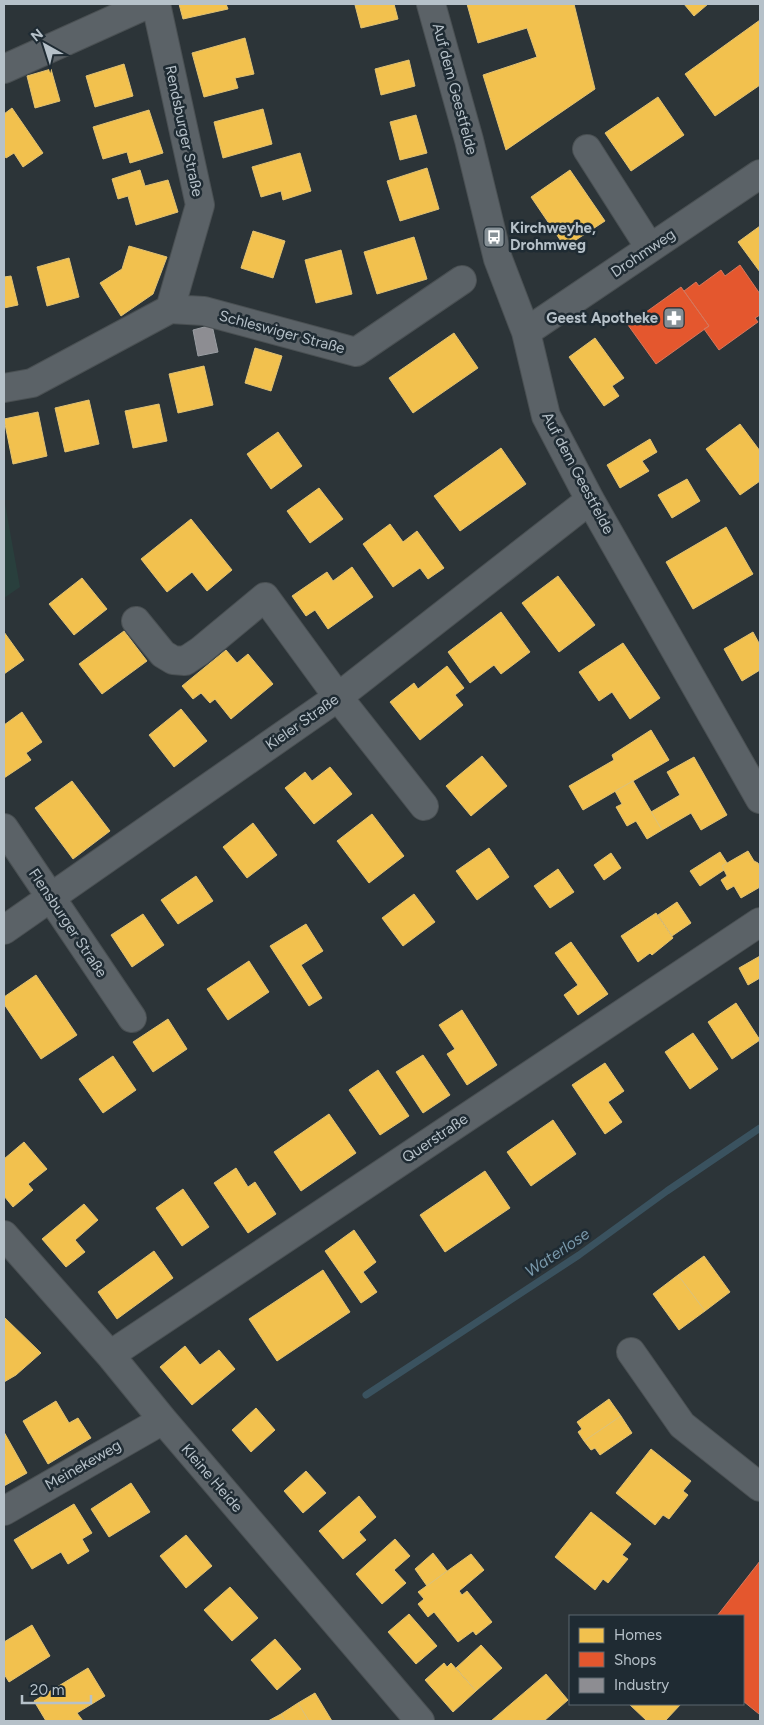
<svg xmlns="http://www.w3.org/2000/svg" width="764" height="1725" font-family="Figtree,sans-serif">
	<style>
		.green { fill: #293f3d }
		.homes { fill: #f2c14e; stroke: #e0c173 }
		.shops { fill: #e4572e; stroke: #d6775c }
		.industry { fill: #8d8d92; stroke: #999da2 }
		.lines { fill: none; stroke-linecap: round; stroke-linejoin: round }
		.stream { stroke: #3a525f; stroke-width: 7 }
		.minor-casing { stroke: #4a5053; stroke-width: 30 }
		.minor { stroke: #5b6267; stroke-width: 28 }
		.labels { text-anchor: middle; stroke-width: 5; stroke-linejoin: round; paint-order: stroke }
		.street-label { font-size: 15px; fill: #b6c1c9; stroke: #1f2b33 }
		.poi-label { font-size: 15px; font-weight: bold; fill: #b6c1c9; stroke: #1f2b33; text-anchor: start }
		.water-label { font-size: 16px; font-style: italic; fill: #7998aa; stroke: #1f2b33 }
	</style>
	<rect width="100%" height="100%" fill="#2c3438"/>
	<path class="green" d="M4,498L20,587L4,598Z"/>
	<path class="homes" d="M179,4H226L228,9L183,19Z
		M359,4H394L398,19L361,28L355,5Z
		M467,4H574L595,89L506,150L483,75L537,57L527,28L478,43Z
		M684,4H708L694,16Z
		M760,20V85L715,116L685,74Z
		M245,38L254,74L235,78L238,88L204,97L192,53Z
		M409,60L415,86L381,95L375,69Z
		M124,64L133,96L95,107L86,76Z
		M51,69L60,101L35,108L27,76Z
		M658,97L684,135L631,171L605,133Z
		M12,108L43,153L23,167L14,153L6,158L4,155V114Z
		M263,109L272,144L223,158L214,122Z
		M149,110L163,153L130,163L127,152L103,159L93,127Z
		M416,115L427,153L400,160L390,122Z
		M300,153L311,191L283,200L281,191L261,197L252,167Z
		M427,168L439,209L400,221L387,181Z
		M140,170L145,186L168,180L178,212L136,225L128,196L118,199L112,179Z
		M570,170L605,221L565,247L531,197Z
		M760,226V272L738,242Z
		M253,231L285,241L273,278L241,268Z
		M414,237L427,279L377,294L364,252Z
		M129,246L167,257L153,294L121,316L100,283L122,269Z
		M341,250L352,294L316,303L305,260Z
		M69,258L79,297L47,306L37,267Z
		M11,276L18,305L4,308V277Z
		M454,333L478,368L413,413L389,378Z
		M595,338L624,378L612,386L619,396L604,406L569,357Z
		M255,348L282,356L271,391L245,383Z
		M204,366L213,405L178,413L169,374Z
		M89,400L99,444L65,452L55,408Z
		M159,404L167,441L133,448L125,411Z
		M38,412L47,456L13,464L4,419Z
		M740,424L760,451V481L740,495L706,449Z
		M278,432L302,466L271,489L247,454Z
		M650,439L657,452L642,461L649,471L620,488L607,465Z
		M501,448L526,484L460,531L434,496Z
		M687,479L700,501L672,518L658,495Z
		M319,488L343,519L310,543L287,511Z
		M191,519L232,570L207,591L192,572L167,592L141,559Z
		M390,524L403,542L417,531L444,568L428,579L420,568L393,587L363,544Z
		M726,527L753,574L693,609L666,562Z
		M352,567L373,597L328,629L315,610L306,616L292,596L327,572L333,581Z
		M558,576L595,625L559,652L522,603Z
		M82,578L107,609L74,635L49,604Z
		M501,612L530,652L501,674L494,665L470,683L448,652Z
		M124,631L147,661L102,694L79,664Z
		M4,632L24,660L4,674Z
		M753,632L760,645V670L742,681L724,649Z
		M623,643L660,698L630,719L612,692L599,701L579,672Z
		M226,650L237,663L248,654L273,684L231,719L215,699L210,703L201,693L193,699L182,686Z
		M447,666L464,688L455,695L463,705L420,740L390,702L414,683L418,689Z
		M181,709L207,741L174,767L149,735Z
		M22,712L42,742L26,753L31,760L4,778V725Z
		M651,730L669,760L583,810L569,786L614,760L612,755Z
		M482,756L507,786L471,816L446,786Z
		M694,757L727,815L701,830L691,813L662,830L651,812L680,795L667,772Z
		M330,767L352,794L314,824L285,788L305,772L312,781Z
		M72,781L110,831L73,859L35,808Z
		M633,781L662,830L647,839L636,821L627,826L616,807L622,804L615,791Z
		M372,814L404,856L369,883L337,841Z
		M253,823L277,855L247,878L223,847Z
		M489,848L509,877L477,900L456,871Z
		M748,851L754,861L758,863L760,867V887L741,898L734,886L727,890L721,880L727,876L722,866Z
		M720,852L727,863L722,866L724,870L700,886L690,871Z
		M611,853L621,868L604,880L594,865Z
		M558,869L574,892L550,908L534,886Z
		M196,876L213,901L178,924L161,900Z
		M414,894L435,922L403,946L382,918Z
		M677,902L691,923L672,936L658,915Z
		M656,913L673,938L652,955L650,953L638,962L621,936Z
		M143,914L164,945L132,967L111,935Z
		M306,924L323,951L301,965L322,998L309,1006L270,946Z
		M571,942L608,994L578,1015L564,995L578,985L555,953Z
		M760,956V978L748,985L739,968Z
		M249,961L269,992L228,1020L207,989Z
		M36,975L77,1035L41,1059L4,1004V997Z
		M736,1003L760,1040L732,1059L708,1022Z
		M462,1010L497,1065L467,1085L447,1054L455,1049L439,1025Z
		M168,1019L187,1049L153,1072L133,1042Z
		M693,1033L718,1069L690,1089L665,1052Z
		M423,1055L450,1095L423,1113L396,1072Z
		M113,1056L136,1090L103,1113L79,1079Z
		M605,1063L624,1091L608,1102L622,1122L605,1134L572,1085Z
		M378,1070L409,1116L380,1135L349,1090Z
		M329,1114L356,1153L301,1191L274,1152Z
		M553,1120L576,1154L531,1186L507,1152Z
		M24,1142L47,1169L28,1184L33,1190L13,1207L4,1196V1159Z
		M236,1168L248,1187L255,1182L276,1214L248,1233L214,1183Z
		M485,1171L510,1208L445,1252L420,1215Z
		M183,1189L209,1227L182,1246L156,1208Z
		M84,1204L98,1220L75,1240L85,1252L66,1267L42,1239Z
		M354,1230L376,1262L363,1272L377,1292L361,1303L325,1251Z
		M154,1251L173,1278L117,1319L98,1292Z
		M704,1256L730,1292L705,1311L678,1275Z
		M323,1270L350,1312L277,1361L249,1319Z
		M678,1275L705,1311L679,1330L653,1294Z
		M4,1317L41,1353L16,1375L4,1382Z
		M185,1346L200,1365L219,1350L235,1369L192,1405L160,1367Z
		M609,1399L621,1416L584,1441L578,1432L582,1429L577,1422Z
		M56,1401L69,1423L78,1418L91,1438L48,1464L23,1421Z
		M256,1408L275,1430L251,1452L232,1430Z
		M621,1416L632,1433L600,1455L595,1448L591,1450L584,1441Z
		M4,1432L27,1473L4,1486Z
		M651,1449L691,1481L683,1491L688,1495L669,1519L663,1515L655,1525L616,1493Z
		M306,1471L326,1493L303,1513L284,1491Z
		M131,1483L150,1512L109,1537L91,1509Z
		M359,1496L376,1517L359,1532L366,1540L343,1559L319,1531Z
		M74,1504L92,1533L82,1539L89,1551L68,1564L61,1552L32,1569L14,1540Z
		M591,1512L631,1544L622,1555L628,1559L608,1583L603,1579L595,1590L555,1557Z
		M186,1535L212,1566L186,1588L160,1556Z
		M395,1539L410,1556L394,1570L406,1583L382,1604L356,1574Z
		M433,1553L447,1571L427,1586L415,1569Z
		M471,1554L484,1570L459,1591L462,1595L467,1591L492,1622L476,1635L473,1631L458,1642L434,1612L428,1617L418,1604L424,1599L418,1592Z
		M230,1587L258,1618L232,1641L204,1610Z
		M409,1614L437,1646L416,1664L388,1632Z
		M32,1625L50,1656L9,1682L4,1674V1642Z
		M275,1639L301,1669L277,1690L251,1660Z
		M481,1645L502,1668L476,1691L456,1668Z
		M444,1663L447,1667L451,1663L476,1691L453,1712L425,1680Z
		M88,1668L105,1696L77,1713L83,1721H46L34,1701Z
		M546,1674L568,1700L544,1721H491Z
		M315,1693L332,1721H309L298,1703Z
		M298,1703L309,1721H285L281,1714Z
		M629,1704H681L665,1721H647Z
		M281,1714L285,1721H268Z"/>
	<path class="shops" d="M740,265L760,294V315L755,318L758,322L719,350L704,329L709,326L684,291L696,282L699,286L721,270L725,276Z
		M681,287L709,326L656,364L628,325Z
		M760,1561V1712L759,1714L743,1701V1616H717Z"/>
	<path class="industry" d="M212,325L218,352L198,356L193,330Z"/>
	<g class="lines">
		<path class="stream" d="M366,1395L579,1255L667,1191L760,1128"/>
		<g class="minor-casing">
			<path id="minor" d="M431,4L469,140L498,259L526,332L546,416L590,500L760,799
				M4,69L148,4
				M587,149L650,248
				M170,309L204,311L356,352L462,280
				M526,332L760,174
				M4,388L32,383L170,309L200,205L156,4
				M136,621L163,654L173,660L185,661L200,651L265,597L338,697L424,806
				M4,828L132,1018
				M4,930L338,697L590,500
				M4,1235L110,1355L163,1420L420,1721
				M631,1352L682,1425L760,1487
				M110,1355L760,922
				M4,1511L163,1420"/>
		</g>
		<use href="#minor" class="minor"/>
	</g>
	<defs>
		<g id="bus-square" transform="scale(1.125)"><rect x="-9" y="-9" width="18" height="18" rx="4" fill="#869096" stroke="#1f2b33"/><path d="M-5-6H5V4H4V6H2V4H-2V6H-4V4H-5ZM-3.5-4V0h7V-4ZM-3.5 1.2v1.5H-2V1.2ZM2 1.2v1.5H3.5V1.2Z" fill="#fff"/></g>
		<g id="pharmacy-square" transform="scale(1.125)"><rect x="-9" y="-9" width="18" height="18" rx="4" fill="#869096" stroke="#1f2b33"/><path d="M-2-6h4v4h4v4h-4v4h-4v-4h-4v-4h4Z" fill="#fff"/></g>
	</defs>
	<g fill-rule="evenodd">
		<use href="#bus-square" x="494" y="237"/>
		<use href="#pharmacy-square" x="674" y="318"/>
	</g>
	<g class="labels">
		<g class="street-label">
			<text transform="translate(455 89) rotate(75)" y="5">Auf dem Geestfelde</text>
			<text transform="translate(184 131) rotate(78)" y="5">Rendsburger Straße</text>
			<text transform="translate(643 253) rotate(-34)" y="5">Drohmweg</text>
			<text transform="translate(282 332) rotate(15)" y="5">Schleswiger Straße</text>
			<text transform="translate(578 473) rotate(62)" y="5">Auf dem Geestfelde</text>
			<text transform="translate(302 722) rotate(-35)" y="5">Kieler Straße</text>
			<text transform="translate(68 923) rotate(56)" y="5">Flensburger Straße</text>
			<text transform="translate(435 1138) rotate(-34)" y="5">Querstraße</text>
			<text transform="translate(83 1465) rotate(-30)" y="5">Meinekeweg</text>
			<text transform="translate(212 1478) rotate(49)" y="5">Kleine Heide</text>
		</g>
		<g class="poi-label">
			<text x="510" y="233">Kirchweyhe,<tspan x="510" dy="17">Drohmweg</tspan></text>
			<text x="658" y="323" text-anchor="end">Geest Apotheke</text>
		</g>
		<g class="water-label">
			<text transform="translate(557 1252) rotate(-34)" y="6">Waterlose</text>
		</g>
	</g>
	<rect width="764" height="1725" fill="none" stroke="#b6c1c9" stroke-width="10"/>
	<rect x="569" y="1615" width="175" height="90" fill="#1f2b33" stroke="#5b676f"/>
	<rect x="579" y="1628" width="25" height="15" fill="#f2c14e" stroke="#5b676f"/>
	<text x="614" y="1640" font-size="15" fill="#b6c1c9">Homes</text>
	<rect x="579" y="1652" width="25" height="15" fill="#e4572e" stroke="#5b676f"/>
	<text x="614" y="1665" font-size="15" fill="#b6c1c9">Shops</text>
	<rect x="579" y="1678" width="25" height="15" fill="#8d8d92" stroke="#5b676f"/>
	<text x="614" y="1690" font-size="15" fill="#b6c1c9">Industry</text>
	<g transform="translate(45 45) rotate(321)" stroke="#1f2b33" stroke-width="4" paint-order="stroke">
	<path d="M0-4L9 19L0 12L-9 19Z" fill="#b6c1c9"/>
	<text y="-8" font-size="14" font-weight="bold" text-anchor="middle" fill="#b6c1c9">N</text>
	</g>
	<path d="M22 1695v8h69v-8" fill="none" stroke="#b6c1c9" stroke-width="2.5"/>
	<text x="30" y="1695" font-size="15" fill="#b6c1c9" stroke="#1f2b33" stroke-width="4" paint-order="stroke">20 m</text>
</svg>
